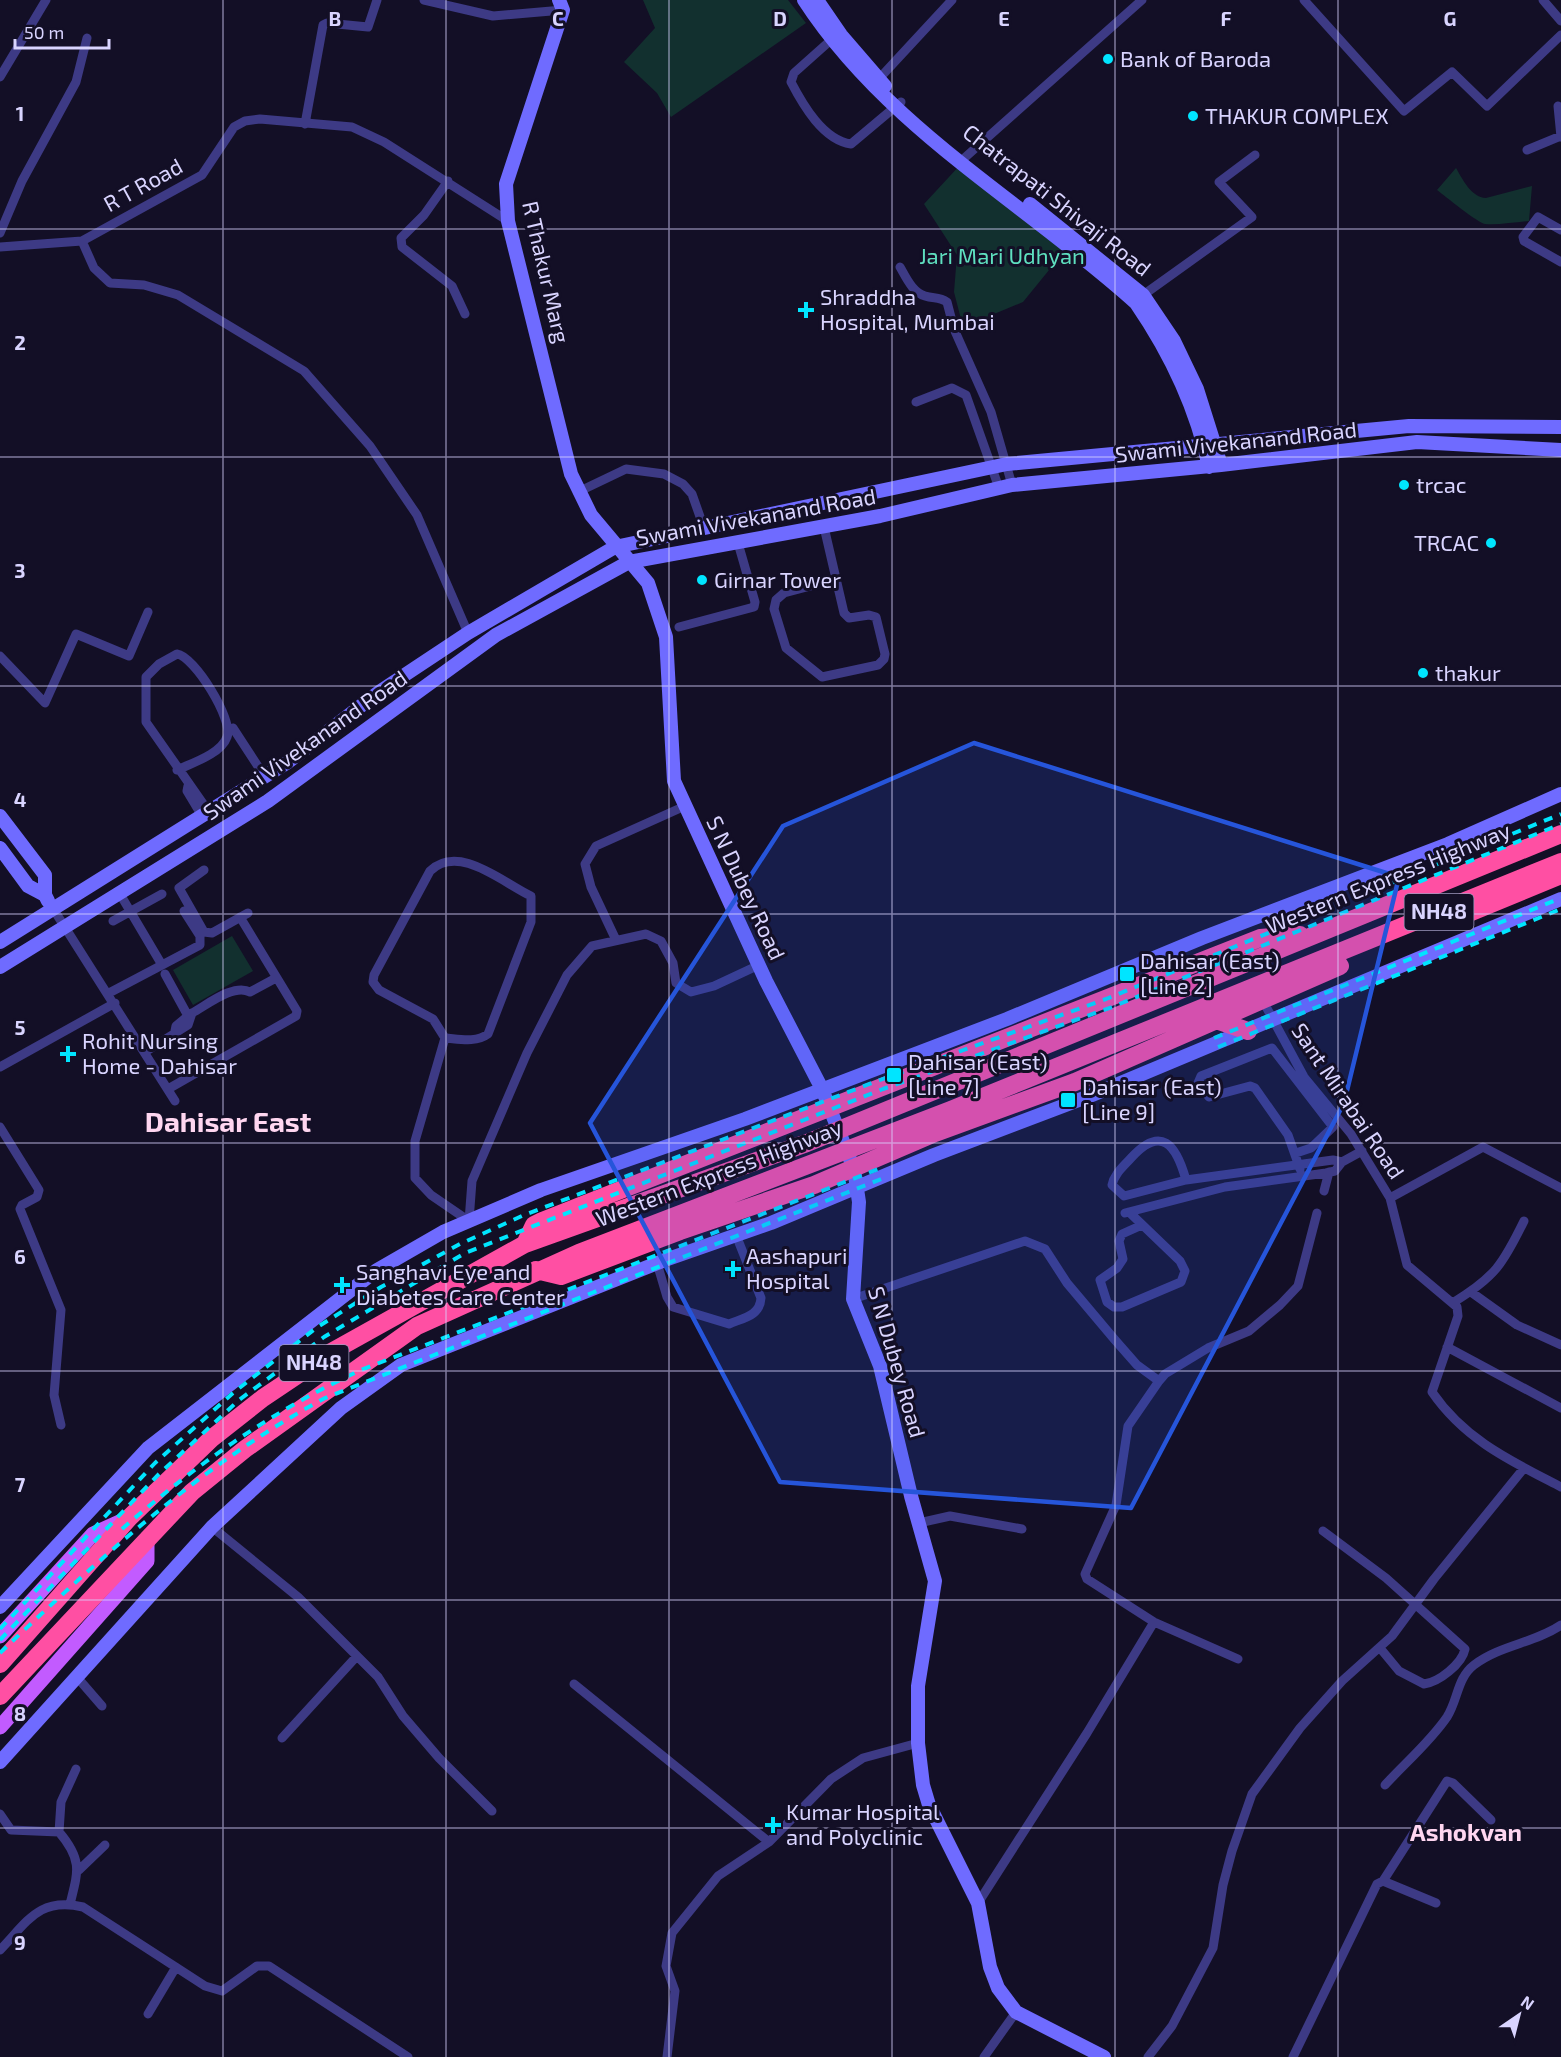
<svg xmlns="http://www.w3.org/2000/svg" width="1561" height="2057" font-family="'Exo 2',sans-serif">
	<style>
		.green { fill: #12302f }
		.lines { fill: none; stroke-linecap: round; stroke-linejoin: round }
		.street { stroke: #3d3a85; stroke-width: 9 }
		.secondary { stroke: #6f6bff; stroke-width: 14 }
		.primary { stroke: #c25bff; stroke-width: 15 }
		.highway { stroke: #ff4fa3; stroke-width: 18 }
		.rail { stroke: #00e5ff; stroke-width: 4; stroke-dasharray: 9 8; stroke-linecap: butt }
		.marked { fill: #2655da; fill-opacity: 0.2; stroke: #2655da; stroke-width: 4.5; stroke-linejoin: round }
		.grid { fill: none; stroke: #d9d4ff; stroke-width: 1.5; stroke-opacity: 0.55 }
		.poi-dot { fill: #00e5ff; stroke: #130f26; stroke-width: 2 }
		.labels { text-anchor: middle; stroke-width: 6; stroke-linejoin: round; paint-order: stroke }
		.shield { fill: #130f26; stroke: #9e99be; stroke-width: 1.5 }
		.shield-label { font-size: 21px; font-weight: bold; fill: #d9d4ff }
		.poi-label { font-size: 22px; fill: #d9d4ff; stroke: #130f26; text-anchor: start }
		.street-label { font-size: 22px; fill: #d9d4ff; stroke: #130f26 }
		.park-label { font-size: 22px; fill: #5fe0c0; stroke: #130f26 }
		.neighbourhood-label { font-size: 24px; font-weight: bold; fill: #ffd6f0; stroke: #130f26 }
		.district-label { font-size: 28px; font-weight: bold; fill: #ffd6f0; stroke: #130f26 }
		.grid-label { font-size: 20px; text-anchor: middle; font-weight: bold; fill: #d9d4ff; stroke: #130f26; stroke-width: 6; stroke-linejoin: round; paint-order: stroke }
	</style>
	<rect width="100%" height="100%" fill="#130f26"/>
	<path class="green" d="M643,0H788L806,23L671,117L657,93L624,62L655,28Z
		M961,164L1067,248L1023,302L963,327L954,292L957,255L924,204Z
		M1456,168C1463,180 1471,197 1486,198L1532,186L1529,221C1515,222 1499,225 1485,224C1478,223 1445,196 1437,190Z
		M232,936L253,971L193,1005L173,970Z"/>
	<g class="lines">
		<path class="street" d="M424,0L493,16L563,10
			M1304,0L1404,111L1452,72L1487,106L1561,35
			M1543,0L1561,21
			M831,40L794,73L791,82C803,105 823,140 851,144L901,102
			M0,77L46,0
			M876,82L952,0
			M1558,106L1561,137
			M305,124L323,25L327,23L368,27L377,0
			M1527,150L1561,136
			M961,161L1142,0
			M448,181L424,215L401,238L402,247L452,286L465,314
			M1561,230L1538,217L1523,237L1524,241L1561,262
			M0,233L22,181L76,82L87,38
			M82,241L202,175L234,127L245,121L260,119L352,127L384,142L508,221
			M0,247L82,241L94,268L110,283L144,285L178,295L304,371L370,446L417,515L468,633
			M900,267C906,277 912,292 925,296C934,299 939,296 947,302L954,329L991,412L1012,485
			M1139,298L1252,217L1219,182L1255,155
			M916,402L952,388L966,395L999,488
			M580,491L626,469L664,474L683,484L692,494L704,528
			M824,527L844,613L849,618L869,615L876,617L885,654L884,659L878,665L822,677L786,648L774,609L776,600L784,593L837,579
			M679,627L754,607L755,602L738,543
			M0,656L45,703L76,634L129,656L148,612
			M233,728L265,777
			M177,770C192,763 221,754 227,737C234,720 194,656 177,654L159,664L146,677V722L209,812
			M188,786L187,791L202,816
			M204,870L179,888L204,932L212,933L248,913
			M120,894L162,965
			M54,910L175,1101
			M113,921L162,894
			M616,940L591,887L585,864L596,846L685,806
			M165,974L188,1016L176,1026L175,1031
			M109,993L200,945V936L184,911
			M1263,1001L1304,1077L1351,1134L1390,1198L1407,1265L1457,1307L1458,1316L1432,1392C1465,1440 1511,1461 1561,1487
			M445,1038C459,1039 476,1043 488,1034L531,922V896C503,883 459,843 430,871L374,975L373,982L379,990L433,1019L445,1038L415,1141V1178L431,1195L469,1221
			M145,1052L188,1025L192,1013C207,1005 234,983 250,992L276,978
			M0,1067L115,1003
			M168,1089L296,1016L297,1011L240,917
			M0,1127L39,1190L37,1197L22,1205L20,1209L61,1310L54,1395L61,1425
			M1296,1153L1311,1148L1333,1127L1272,1048L1201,1076L1198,1083L1209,1097L1250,1086L1255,1088L1288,1135L1300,1169
			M1342,1162L1362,1151
			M1324,1191L1329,1172
			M1390,1198L1483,1147L1561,1188
			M1129,1212L1180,1261L1185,1271L1181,1282L1122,1307H1114L1107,1302L1100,1280L1117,1268L1123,1259L1119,1241L1122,1234L1142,1225
			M1125,1213L1225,1187L1326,1173L1335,1171L1342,1162L1333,1160L1186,1180L1124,1196L1112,1185C1114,1174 1124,1166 1131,1158C1161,1125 1176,1144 1186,1180
			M469,1221L472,1181L527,1053L567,975L592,946L646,934L661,941L673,963L676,983L691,992L714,986L759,965
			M657,1263L667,1297L673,1307L729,1324C743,1318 760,1316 761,1298L736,1235
			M1471,1292L1517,1325L1561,1345
			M853,1299L1025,1241L1045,1249L1067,1283L1115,1340L1137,1365L1159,1381L1128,1426L1116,1505L1085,1574L1087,1579L1154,1622L1238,1659
			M1454,1302C1495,1277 1503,1264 1524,1221
			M1447,1347L1561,1408
			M1159,1381L1165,1374L1208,1348L1249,1331L1280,1305L1298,1286L1317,1213
			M919,1523L950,1516L1022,1529
			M212,1527L298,1597L378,1677L403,1716L439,1758L492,1811
			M1323,1531L1386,1578L1465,1649C1462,1664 1439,1682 1424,1684L1399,1671L1380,1648
			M76,1676L102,1706
			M574,1684L769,1842
			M282,1738L357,1656
			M1385,1785C1405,1763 1430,1742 1447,1717C1458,1700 1457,1678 1474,1665C1500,1645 1535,1643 1561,1625
			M0,1814L11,1830L59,1832C83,1860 78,1872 70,1904
			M59,1832L61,1802L76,1769
			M79,1870L105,1845
			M1383,1881L1447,1781L1453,1783L1491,1820
			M978,1903L1087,1733L1154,1622
			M0,1950C28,1921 39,1897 83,1907L205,1986L222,1991L257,1966H269L408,2057
			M148,2014L176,1967
			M667,2057L675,1991L666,1966L672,1933L718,1876L769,1842L831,1779L863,1758L918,1743
			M984,2057L1016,2012
			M1148,2057L1172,2026L1213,1948L1223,1885L1232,1851L1252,1794L1300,1728L1342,1681L1392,1636L1434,1579L1524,1468
			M1293,2057L1377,1884L1383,1881L1436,1903"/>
		<path class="secondary" d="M559,0L563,10L506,184L508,221L571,474L591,515L648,583L666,637L674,781L766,981L822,1089L854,1169L859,1202L853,1299L880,1366L911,1496L935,1581L918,1686V1743L923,1785L929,1805L978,1903L990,1967L998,1988L1016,2012L1104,2057
			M804,0C887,128 1024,202 1136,303C1171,354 1196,406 1209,467
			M817,0L841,35L885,86
			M1030,204L1143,295L1174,341L1197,389L1221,465
			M0,816L45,875V895
			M0,848L28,886L45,895L48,901
			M0,942L288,762L379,692L468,633L615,547L1007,464L1409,426L1561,427
			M0,967L268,801L496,635L629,562L880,516L1012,485L1221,465L1417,442L1561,450
			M0,1607L148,1448L377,1270L443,1232L541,1190L745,1119L1007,1019L1202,938L1448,844L1561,794
			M0,1762L212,1527L341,1408L401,1365L665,1260L771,1223L934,1155L1092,1095L1561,899"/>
		<path class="primary" d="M0,1636L93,1534L126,1519
			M0,1727L147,1561V1538"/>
		<path class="highway" d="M1452,920L1561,875
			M1219,1021L1248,1031
			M525,1244L534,1225L542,1221L1260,938L1300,935
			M536,1270L561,1276L680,1231L814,1185L935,1133L1075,1082L1340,966
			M0,1664L129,1518L211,1439L263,1398L333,1351L525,1244L807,1143L1561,834
			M0,1696L192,1492L245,1449L417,1326L579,1253L951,1110L1561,862"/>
		<path class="rail" d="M1214,1038L1561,898
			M1218,1047L1561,909
			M122,1529C197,1464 270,1412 361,1370L881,1168
			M0,1629L155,1463L233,1393L316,1328L381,1287L460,1244L524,1215L880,1080L1106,999L1561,814
			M0,1640L159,1474L239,1400L324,1337L465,1253L883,1089L1112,1007L1561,824
			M0,1653C100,1558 202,1464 325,1398L884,1178"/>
	</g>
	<path class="marked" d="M974,743L1399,877L1344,1103L1131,1508L780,1482L590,1123L783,826Z"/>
	<path class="grid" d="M223,0V2057M446,0V2057M669,0V2057M892,0V2057M1115,0V2057M1338,0V2057M0,229H1561M0,457H1561M0,686H1561M0,914H1561M0,1143H1561M0,1371H1561M0,1600H1561M0,1828H1561"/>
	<g class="poi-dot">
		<circle cx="1108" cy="59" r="6"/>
		<circle cx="1193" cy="116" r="6"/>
		<path d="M803 301h6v6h6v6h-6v6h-6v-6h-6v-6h6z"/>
		<circle cx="1404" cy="485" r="6"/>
		<circle cx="1491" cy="543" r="6"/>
		<circle cx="702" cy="580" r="6"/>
		<circle cx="1423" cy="673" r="6"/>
		<rect x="1119" y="966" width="16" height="16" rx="3"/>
		<path d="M65 1045h6v6h6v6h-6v6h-6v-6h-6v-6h6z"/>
		<rect x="886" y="1067" width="16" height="16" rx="3"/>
		<rect x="1060" y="1092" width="16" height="16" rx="3"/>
		<path d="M730 1260h6v6h6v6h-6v6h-6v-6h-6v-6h6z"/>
		<path d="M339 1276h6v6h6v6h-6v6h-6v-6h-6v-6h6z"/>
		<path d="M770 1816h6v6h6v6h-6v6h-6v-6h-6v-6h6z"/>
	</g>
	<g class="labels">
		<g class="shield">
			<rect x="1404.5" y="894" width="69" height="36" rx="4.5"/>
			<rect x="279.5" y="1345" width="69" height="36" rx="4.5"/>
		</g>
		<g class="shield-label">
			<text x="1439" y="919">NH48</text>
			<text x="314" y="1370">NH48</text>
		</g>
		<g class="poi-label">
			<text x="1120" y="67">Bank of Baroda</text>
			<text x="1205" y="124">THAKUR COMPLEX</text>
			<text x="820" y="305">Shraddha<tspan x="820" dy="25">Hospital, Mumbai</tspan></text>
			<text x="1416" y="493">trcac</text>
			<text x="1479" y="551" text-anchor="end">TRCAC</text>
			<text x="714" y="588">Girnar Tower</text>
			<text x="1435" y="681">thakur</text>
			<text x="1140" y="969">Dahisar (East)<tspan x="1140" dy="25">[Line 2]</tspan></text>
			<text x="82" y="1049">Rohit Nursing<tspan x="82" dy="25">Home - Dahisar</tspan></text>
			<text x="908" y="1070">Dahisar (East)<tspan x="908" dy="25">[Line 7]</tspan></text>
			<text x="1082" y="1095">Dahisar (East)<tspan x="1082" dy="25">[Line 9]</tspan></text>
			<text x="746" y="1264">Aashapuri<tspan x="746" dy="25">Hospital</tspan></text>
			<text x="356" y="1280">Sanghavi Eye and<tspan x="356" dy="25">Diabetes Care Center</tspan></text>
			<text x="786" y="1820">Kumar Hospital<tspan x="786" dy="25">and Polyclinic</tspan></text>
		</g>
		<g class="street-label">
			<text transform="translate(143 185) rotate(-29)" y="8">R T Road</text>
			<text transform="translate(1057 200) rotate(38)" y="8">Chatrapati Shivaji Road</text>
			<text transform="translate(546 272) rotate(77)" y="8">R Thakur Marg</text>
			<text transform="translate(1236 442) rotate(-6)" y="8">Swami Vivekanand Road</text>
			<text transform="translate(756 517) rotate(-10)" y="8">Swami Vivekanand Road</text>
			<text transform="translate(305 745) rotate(-35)" y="8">Swami Vivekanand Road</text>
			<text transform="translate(1388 878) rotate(-22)" y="8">Western Express Highway</text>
			<text transform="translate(746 888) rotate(65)" y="8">S N Dubey Road</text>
			<text transform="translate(1348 1101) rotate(56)" y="8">Sant Mirabai Road</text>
			<text transform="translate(719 1173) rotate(-21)" y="8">Western Express Highway</text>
			<text transform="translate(897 1362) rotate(74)" y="8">S N Dubey Road</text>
		</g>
		<g class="park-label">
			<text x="1002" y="264">Jari Mari Udhyan</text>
		</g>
		<g class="neighbourhood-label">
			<text x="1466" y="1841">Ashokvan</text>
		</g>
		<g class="district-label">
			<text x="228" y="1132">Dahisar East</text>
		</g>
	</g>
	<g class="grid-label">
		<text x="335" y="26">B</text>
		<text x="558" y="26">C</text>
		<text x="780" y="26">D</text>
		<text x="1004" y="26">E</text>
		<text x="1226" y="26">F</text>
		<text x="1450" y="26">G</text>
		<text x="20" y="121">1</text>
		<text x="20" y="350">2</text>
		<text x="20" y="578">3</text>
		<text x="20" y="807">4</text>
		<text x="20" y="1035">5</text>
		<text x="20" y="1264">6</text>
		<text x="20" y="1492">7</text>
		<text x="20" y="1721">8</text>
		<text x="20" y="1950">9</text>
	</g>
	<g transform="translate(1519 2015) rotate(35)" stroke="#130f26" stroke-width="4.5" paint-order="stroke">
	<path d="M0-4.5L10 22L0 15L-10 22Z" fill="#d9d4ff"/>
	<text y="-9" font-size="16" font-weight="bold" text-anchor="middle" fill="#d9d4ff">N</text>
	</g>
	<path d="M15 39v9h94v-9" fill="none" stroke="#d9d4ff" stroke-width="3"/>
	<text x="24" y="39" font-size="18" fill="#d9d4ff" stroke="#130f26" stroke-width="4.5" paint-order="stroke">50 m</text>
</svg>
